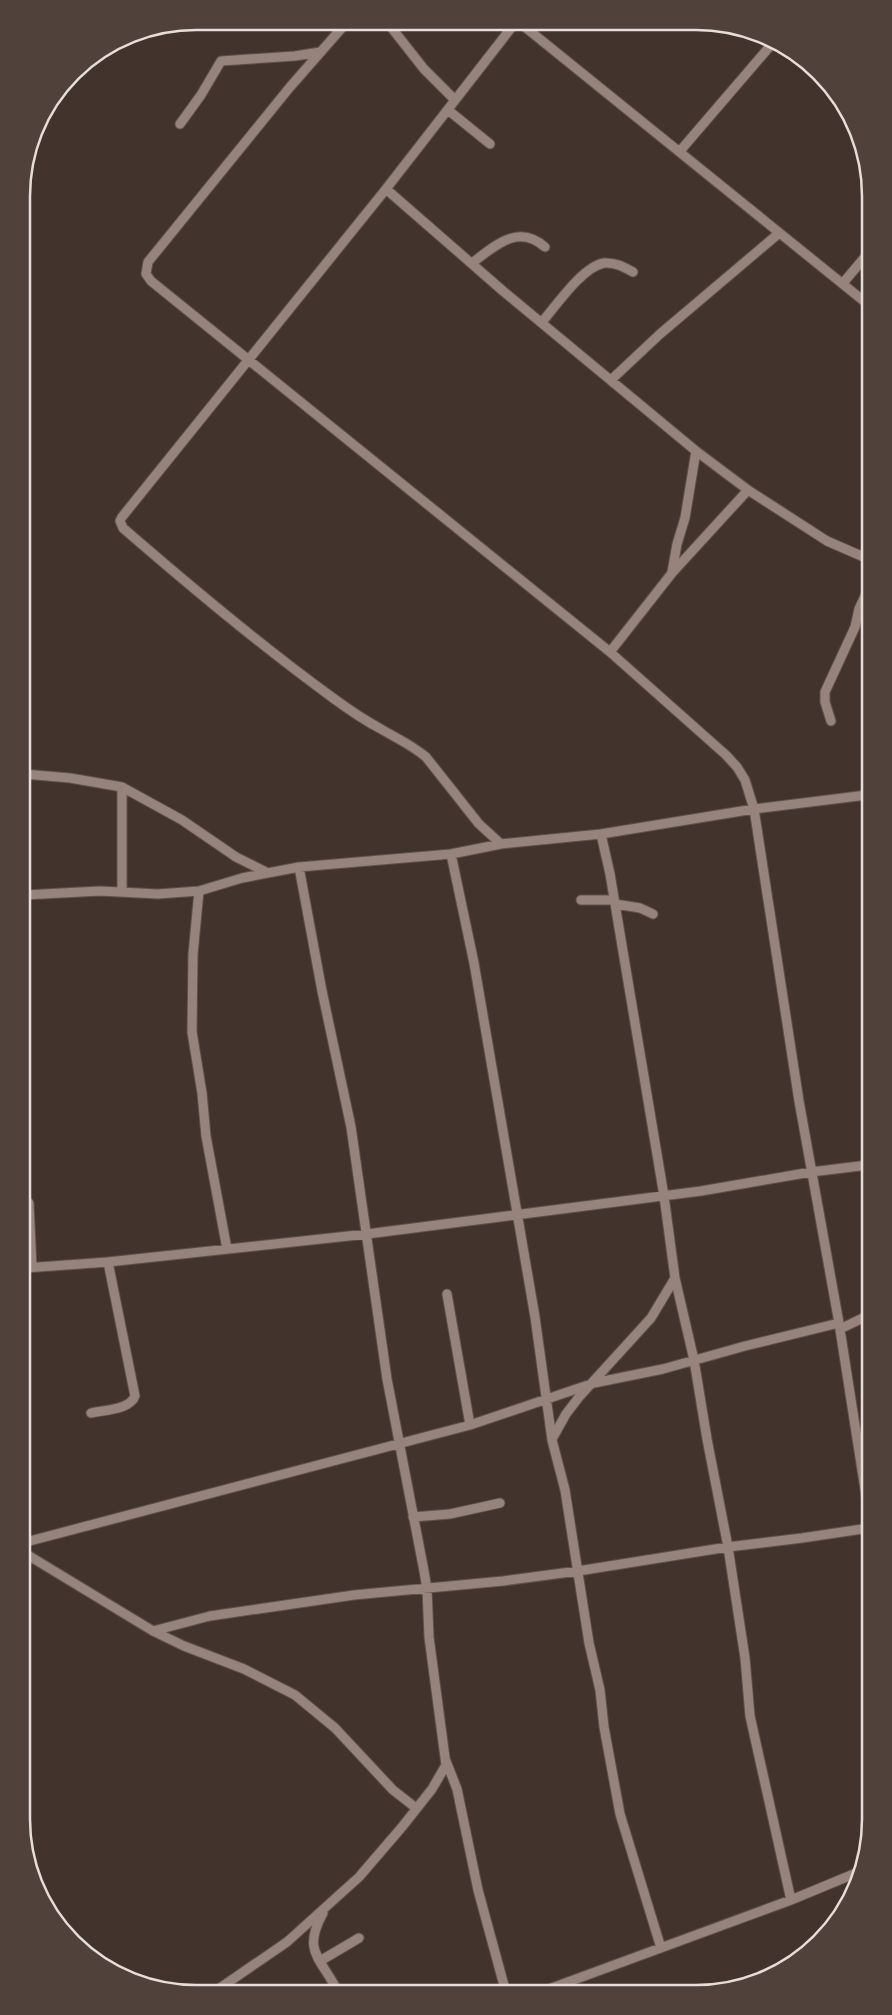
<svg xmlns="http://www.w3.org/2000/svg" width="892" height="2015" font-family="'Asap Condensed',sans-serif">
	<style>
		.lines { fill: none; stroke-linecap: round; stroke-linejoin: round }
		.minor-casing { stroke: #5e524c; stroke-width: 11 }
		.minor { stroke: #96847c; stroke-width: 9 }
		.rim { fill: none; stroke: #e8ded9; stroke-width: 2.5 }
	</style>
	<rect width="100%" height="100%" fill="#43332d"/>
	<g class="lines">
		<g class="minor-casing">
			<path id="minor" d="M347,22L290,87L148,262L146,274L151,281L610,652L726,755L737,767L745,780L754,809L799,1101L839,1323L869,1515
				M387,22L424,69L455,100
				M520,23L865,302
				M448,110L490,144
				M180,124L201,95L221,61L295,56L320,52
				M680,151L771,45
				M386,189L503,291L696,451L748,490L827,541L866,558
				M472,263C495,246 518,223 545,247
				M843,283L865,257
				M542,322C556,306 582,267 604,263C615,262 624,267 633,272
				M611,380L660,334L778,234
				M672,572L677,544L685,518L696,451
				M610,652L672,573L748,490
				M831,721L825,702V692L855,627L859,609L866,594
				M24,774L70,778L122,787L182,820L236,857L268,873
				M122,787V891
				M601,834L610,874L664,1196L675,1278L694,1360L707,1439L728,1547L745,1658L750,1716L791,1900
				M501,844L479,824L426,757C412,745 396,738 381,729C364,720 348,709 333,698C260,645 191,587 123,528L120,521L122,517L386,189L515,23
				M451,854L474,963L535,1317L552,1440L565,1490L589,1643L600,1690L604,1727L620,1814L661,1948
				M199,891L193,954L192,1032L202,1093L206,1136L227,1249
				M24,895L100,891L158,894L199,891L242,878L299,867L451,854L501,844L601,834L754,809L867,795
				M581,900H614
				M615,904L640,908L653,914
				M29,1203L32,1267
				M25,1268L108,1262L367,1234L701,1191L811,1172L868,1165
				M447,1294L470,1425
				M840,1329L869,1315
				M91,1413C103,1410 130,1410 135,1396L108,1262
				M552,1439L566,1414L579,1397L651,1318L675,1278
				M413,1517L450,1514L500,1503
				M26,1542L470,1425L594,1383L663,1369L745,1346L839,1323
				M26,1554L153,1631L184,1646L244,1669L295,1695L335,1728L393,1790L416,1808
				M153,1631L210,1616L354,1595L503,1581L578,1571L728,1547L802,1538L869,1528
				M446,1761L457,1789L478,1890L505,1989
				M323,1913C302,1951 320,1957 337,1990
				M320,1961L359,1938
				M549,1989L791,1900L861,1871
				M217,1990L287,1942L359,1877L402,1827L432,1789L446,1765L429,1637L427,1589L424,1571L387,1379L351,1127L322,991L299,867"/>
		</g>
		<use href="#minor" class="minor"/>
	</g>
	<path d="M0 0H892V2015H0ZM196 30H696A166 166 0 0 1 862 196V1819A166 166 0 0 1 696 1985H196A166 166 0 0 1 30 1819V196A166 166 0 0 1 196 30Z" fill="#50413b" fill-rule="evenodd"/>
	<path class="rim" d="M196 30H696A166 166 0 0 1 862 196V1819A166 166 0 0 1 696 1985H196A166 166 0 0 1 30 1819V196A166 166 0 0 1 196 30Z"/>
</svg>
